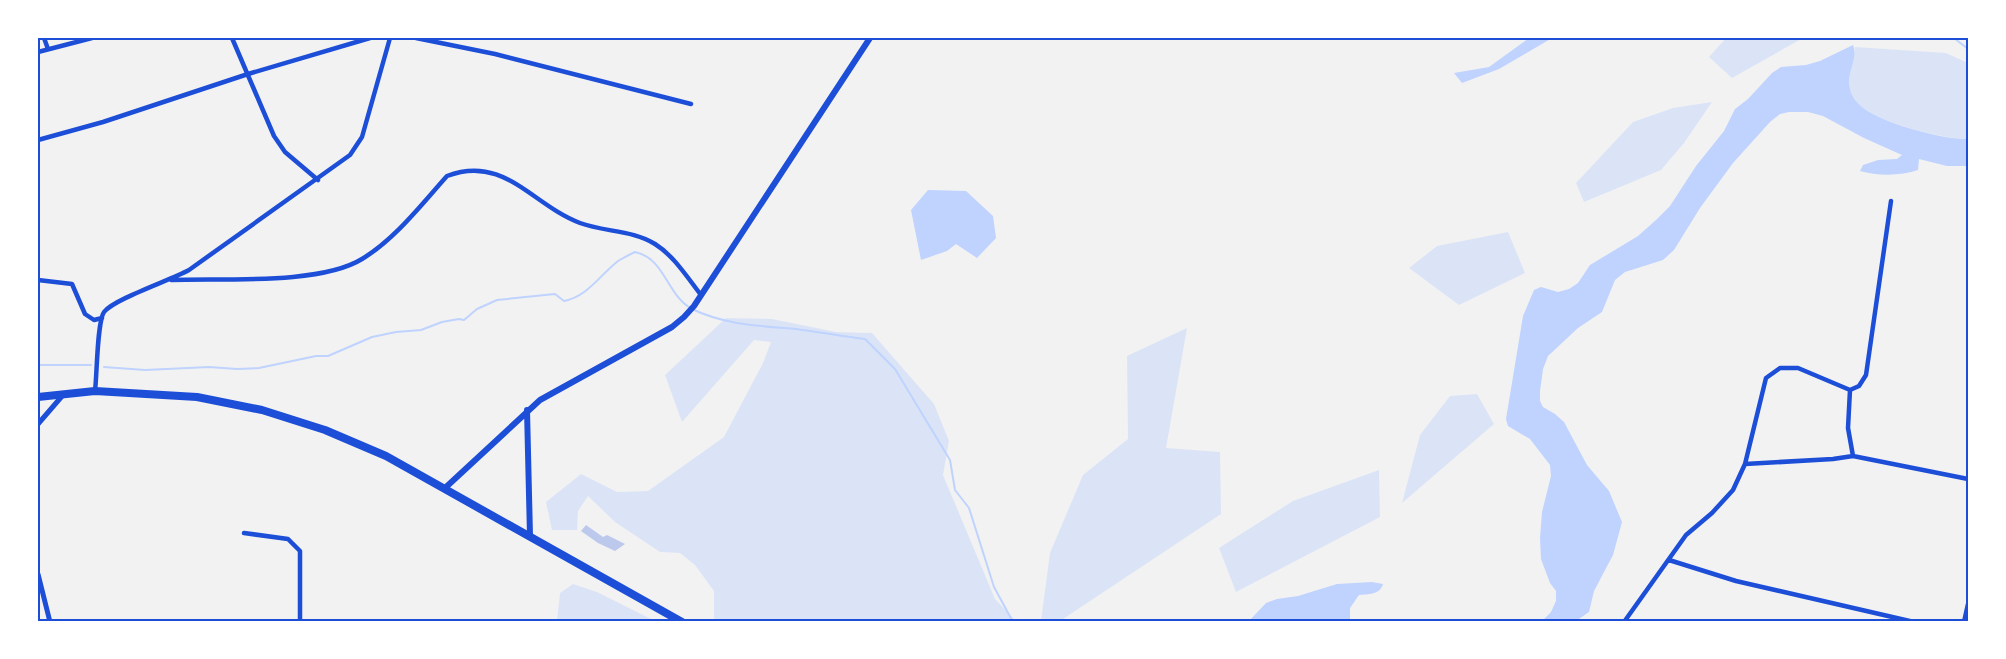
<svg xmlns="http://www.w3.org/2000/svg" width="2006" height="659" font-family="Raleway,sans-serif">
	<style>
		.green { fill: #dbe4f7 }
		.water { fill: #bfd3fe }
		.lines { fill: none; stroke-linecap: round; stroke-linejoin: round }
		.stream { stroke: #bfd3fe; stroke-width: 2 }
		.building { fill: #bdc9ec }
		.minor { stroke: #1d4ed8; stroke-width: 4.5 }
		.tertiary { stroke: #1d4ed8; stroke-width: 5 }
		.secondary { stroke: #1d4ed8; stroke-width: 6 }
		.trunk { stroke: #1d4ed8; stroke-width: 8 }
		.neatline { fill: none; stroke: #1d4ed8; stroke-width: 2 }
	</style>
	<rect width="100%" height="100%" fill="#f2f2f2"/>
	<path class="green" d="M1726,38H1803L1732,78L1709,57Z
		M1855,47L1946,53L1968,63V139C1946,140 1879,122 1862,108C1857,103 1851,94 1849,88C1846,74 1855,61 1855,47Z
		M1712,102L1684,143L1661,170L1584,202L1576,183L1633,122L1673,108Z
		M1508,232L1525,273L1459,305L1409,268L1437,246Z
		M726,318L772,319L836,332L872,333L934,404L949,441L943,475L995,599L1016,621H714V591L695,565L680,553L660,552L615,522L588,496L578,511L577,530H552L546,502L581,474L617,492L648,491L724,437L763,363L771,342L754,340L682,422L665,375Z
		M1187,328L1166,448L1220,452L1221,514L1060,621H1041L1050,553L1083,475L1128,439L1127,356Z
		M1477,394L1494,424L1402,503L1420,435L1450,396Z
		M1379,470L1380,517L1236,592L1219,548L1293,501Z
		M573,584L597,592L655,621H557L560,593Z"/>
	<path class="water" d="M1529,38H1552L1499,69L1462,83L1454,73L1489,67Z
		M1853,45C1859,58 1845,74 1850,89C1851,96 1858,104 1863,108C1882,123 1944,140 1968,139V166H1947L1919,159L1918,170C1901,176 1877,176 1860,171L1863,165L1878,160L1897,159L1902,155L1864,138L1823,116L1808,112H1789L1780,114L1770,122L1733,163L1700,208L1674,250L1663,260L1625,272L1615,280L1602,312L1578,328L1548,356L1543,369L1540,391V401L1543,407L1555,414L1564,422L1587,465L1609,491L1622,522L1613,555L1594,591L1589,612L1576,621H1542L1551,612L1556,601V591L1550,583L1541,559L1540,538L1542,512L1551,476L1550,465L1530,439L1508,426L1506,419L1523,316L1534,290L1541,287L1558,292L1569,289L1578,283L1590,265L1638,236L1656,220L1670,206L1696,166L1724,131L1735,109L1748,99L1772,73L1781,67L1806,65L1820,61Z
		M928,190L966,191L993,216L996,238L977,258L956,244L947,251L921,260L911,210Z
		M1372,582L1383,584C1380,595 1368,594 1359,595L1350,608V621H1249L1266,603L1277,599L1298,596L1337,584Z"/>
	<g class="lines">
		<path class="stream" d="M1954,38L1968,49
			M38,365H91
			M104,367L145,370L209,367L237,369L259,368L316,356H328L372,337L396,332L421,330L442,322L459,319L464,320L477,309L497,300L555,294L564,301C588,296 599,276 618,261C623,258 629,255 635,252C665,258 667,296 692,309C725,325 760,326 796,329C819,332 842,336 865,339L895,369L950,460L955,490L969,508L994,587L1013,622"/>
	</g>
	<path class="building" d="M586,525L603,537L607,535L625,544L615,551L598,543L581,531Z"/>
	<g class="lines">
		<path class="minor" d="M44,38L48,49
			M232,38L274,136L285,152L318,180
			M416,38L495,54L691,104
			M38,52L92,38
			M38,140L103,122L248,74L370,38
			M38,280L72,284L85,314L94,320L102,318
			M171,280C222,278 320,285 362,259C395,239 421,205 447,176C504,154 532,205 580,223C604,232 633,230 655,244C674,256 687,277 701,295
			M1850,390L1848,428L1853,456
			M95,391C97,376 97,322 104,312C114,299 171,280 189,270L350,155L362,137L390,38
			M1745,464L1833,459L1853,456L1968,479
			M244,533L288,539L300,551V622
			M1669,560L1736,581L1914,622
			M1624,622L1686,535L1712,513L1733,490L1745,464L1766,378L1780,368H1798L1850,390L1859,386L1866,375L1891,201
			M1964,622L1968,604"/>
		<path class="tertiary" d="M38,424L63,395
			M38,574L50,622"/>
		<path class="secondary" d="M527,410L530,536
			M445,488L540,400L672,327L684,317L694,306L870,38"/>
		<path class="trunk" d="M38,397L95,391L197,397L262,410L325,430L386,456L682,622"/>
	</g>
	<rect width="2006" height="659" fill="none" stroke="#ffffff" stroke-width="78"/>
	<rect x="39" y="39" width="1928" height="581" class="neatline"/>
</svg>
